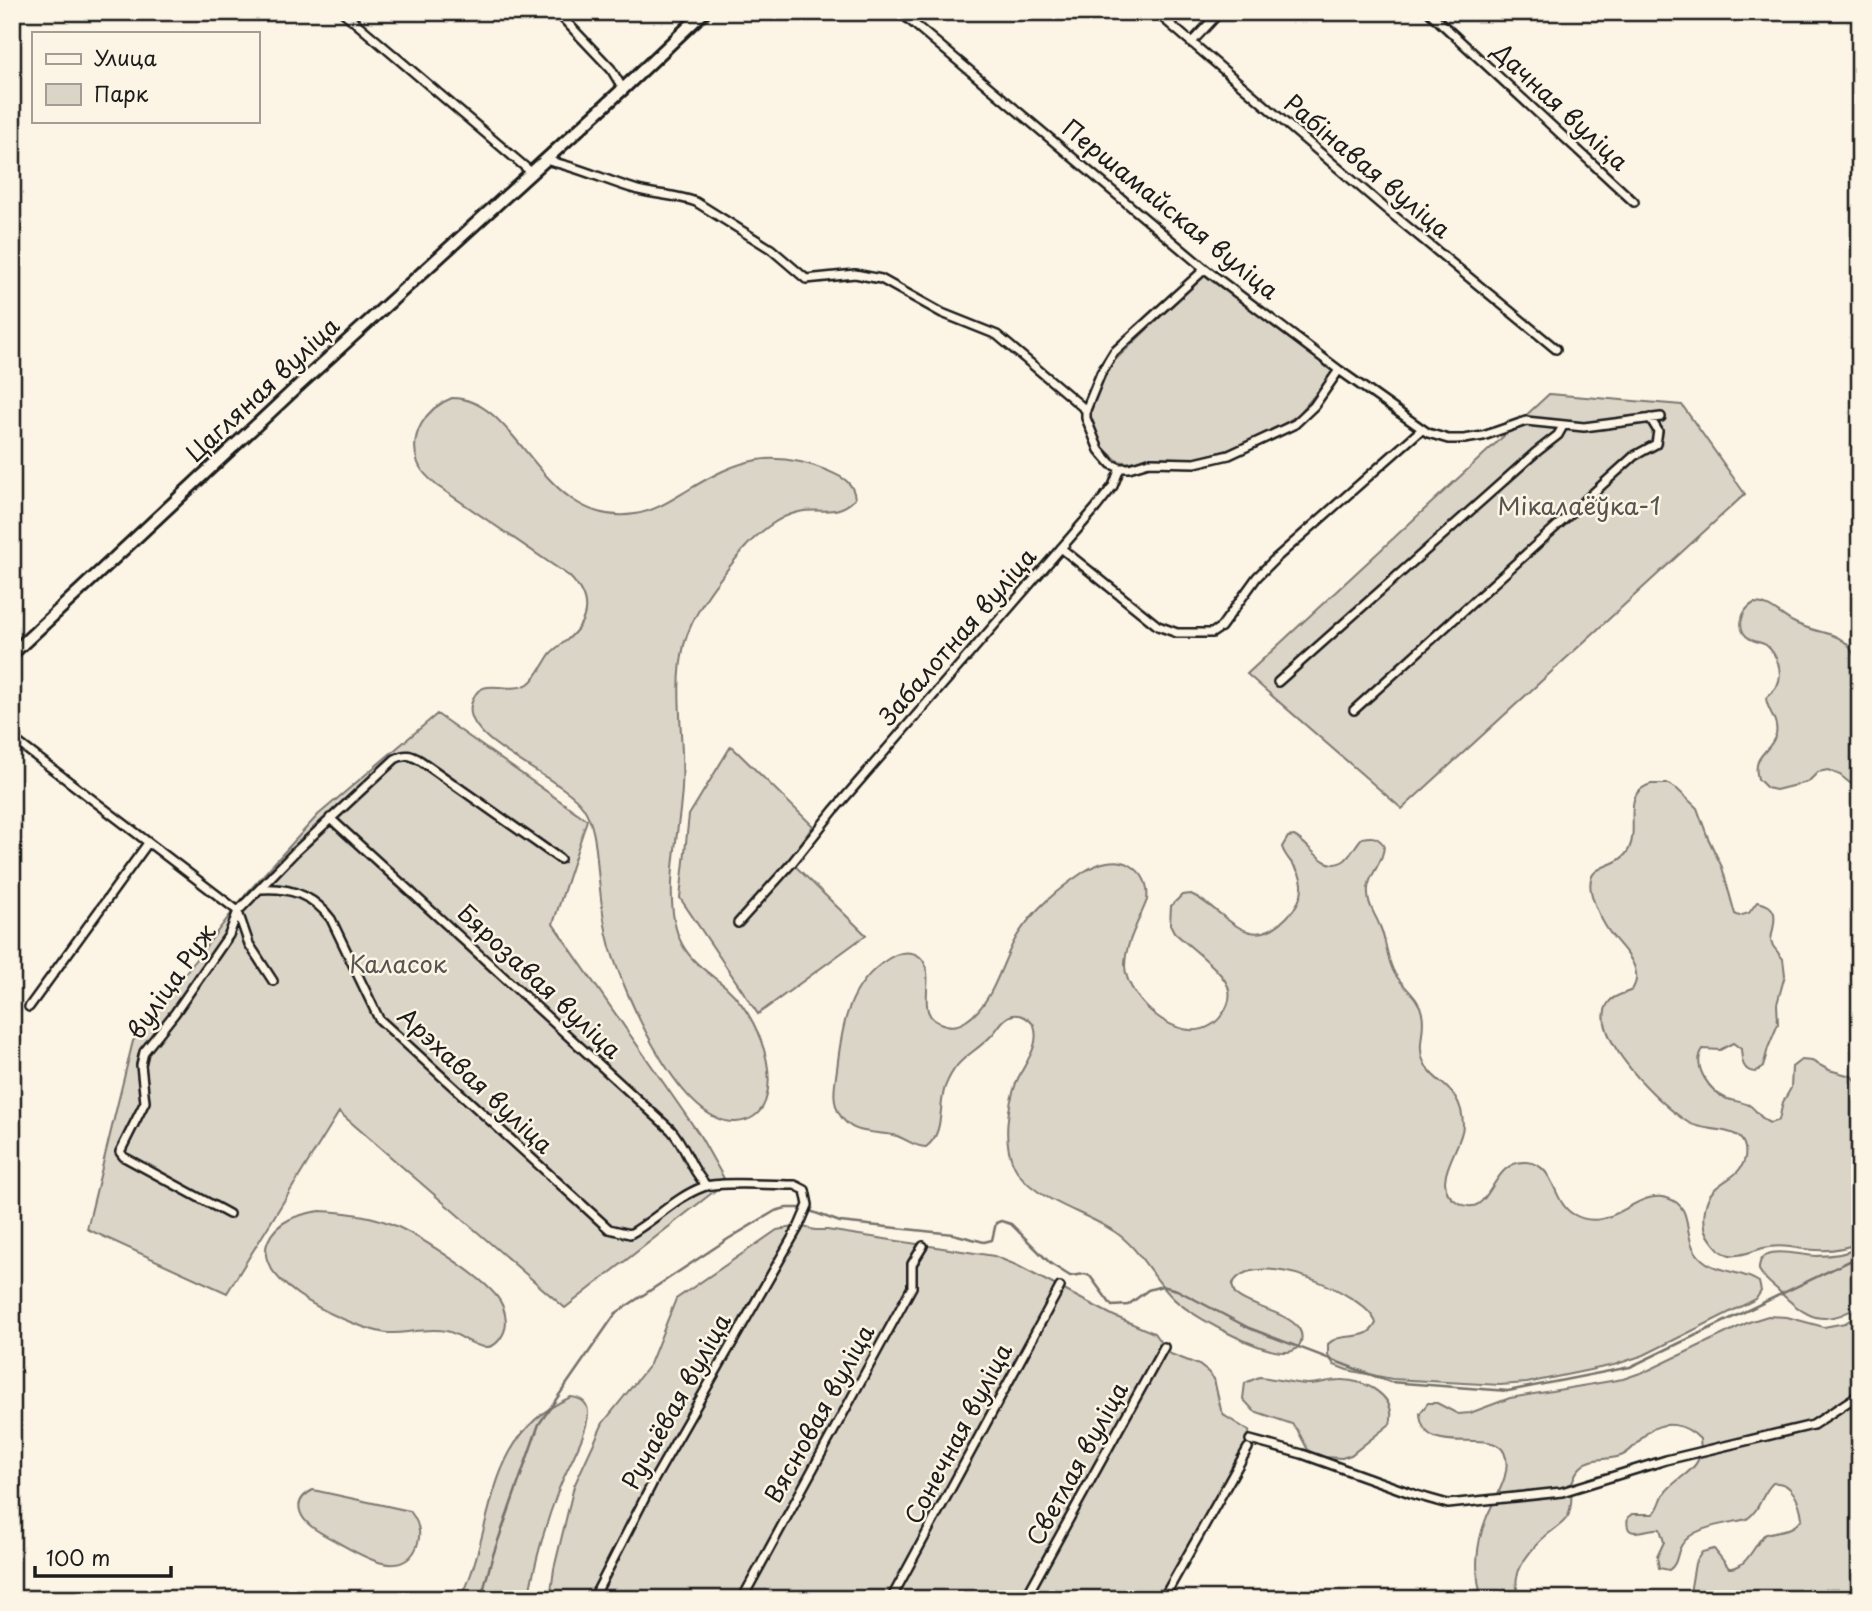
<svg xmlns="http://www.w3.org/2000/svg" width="1872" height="1611" font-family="'Playpen Sans',sans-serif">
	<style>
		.green { fill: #dbd5c8; stroke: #7c7872; stroke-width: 2 }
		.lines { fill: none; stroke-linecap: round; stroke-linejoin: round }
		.stream { stroke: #75726c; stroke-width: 2.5 }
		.street-casing { stroke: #1c1c1c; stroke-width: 12 }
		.secondary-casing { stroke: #1c1c1c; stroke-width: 16 }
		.street { stroke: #fcf5e5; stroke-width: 7 }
		.secondary { stroke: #fcf5e5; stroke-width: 10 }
		.labels { text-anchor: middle; stroke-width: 5; stroke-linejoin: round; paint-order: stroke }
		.street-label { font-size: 24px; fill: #1c1c1c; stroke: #fcf5e5 }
		.park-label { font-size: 24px; fill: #555450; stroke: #fcf5e5 }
	</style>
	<rect width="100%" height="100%" fill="#fcf5e5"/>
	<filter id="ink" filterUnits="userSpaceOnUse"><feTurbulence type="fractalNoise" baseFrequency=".0143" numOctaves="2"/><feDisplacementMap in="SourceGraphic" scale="14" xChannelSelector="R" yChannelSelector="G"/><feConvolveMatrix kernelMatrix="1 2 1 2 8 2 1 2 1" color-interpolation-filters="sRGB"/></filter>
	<g filter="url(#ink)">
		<path class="green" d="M1204,275L1334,372L1299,414L1271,432L1242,446L1194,459L1154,457L1132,463L1118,461L1101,446L1091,423V410L1097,392L1112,363Z
			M1549,394L1682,405L1745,494L1402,809L1247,674Z
			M452,398C521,398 541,529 635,514C655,511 671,500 688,490C739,459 771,448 828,471C842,477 854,482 855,499C835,518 822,507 799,512C778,516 757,534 743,550C721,577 693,610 684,645C673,693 685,739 682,788C680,833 660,902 682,944C692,963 709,973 725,986C753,1011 778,1064 765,1102C760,1115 750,1121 736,1122C680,1125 624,992 610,947C604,925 601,902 599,880C596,856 597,828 583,807C562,776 463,743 471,705C478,672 509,696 528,684C538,677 543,664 550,654C555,648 561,645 567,640C591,619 591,598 569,576L436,485C429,478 421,472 418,463C408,435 426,408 452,398Z
			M1754,603C1771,603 1779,615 1793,622C1825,639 1851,625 1860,675V791L1840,775L1828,770L1818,772L1808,782L1776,790L1767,788L1758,779C1751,754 1771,753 1776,734C1779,720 1767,711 1766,698C1769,694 1775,691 1777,686C1784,673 1777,654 1766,645C1761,642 1755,642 1750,639C1735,630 1741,610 1754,603Z
			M437,714L587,820L553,924L699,1134L726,1182L565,1308L339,1112L227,1293L87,1229L133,1041L247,893L318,815Z
			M731,746L813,826L789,860L866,935L758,1014L680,898L689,815Z
			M1651,784H1668L1677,789L1697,808L1708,838L1722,867L1735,914L1739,916L1749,913L1757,902C1783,906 1773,924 1771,940L1773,946L1783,959L1785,975L1777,1004L1778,1024L1768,1048L1763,1067L1755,1072C1742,1071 1742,1060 1741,1049L1733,1043L1720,1050L1703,1049C1691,1067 1711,1092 1727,1099C1734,1101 1742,1102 1749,1105C1757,1110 1761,1120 1770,1123L1779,1120L1783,1102L1791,1088L1792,1067L1801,1060L1812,1061L1829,1070L1851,1076L1860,1085V1240L1858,1243C1834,1253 1815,1251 1790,1247C1781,1246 1772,1246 1763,1248C1746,1253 1728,1263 1715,1245C1710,1239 1706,1234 1705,1227C1703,1215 1705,1200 1713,1191C1725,1178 1740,1177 1745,1158C1746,1151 1745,1143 1740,1138C1731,1128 1703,1131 1689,1123C1664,1108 1585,1034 1609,1002C1614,995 1624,994 1632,990C1635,985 1637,980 1636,974C1635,959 1619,945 1610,933C1603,923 1597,911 1593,899C1580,858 1617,873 1629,849C1640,826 1620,793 1651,784Z
			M1294,836C1310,843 1324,875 1345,860C1352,854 1356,844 1362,838C1372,836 1377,836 1384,845C1384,864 1366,876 1368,894C1368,906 1375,914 1379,924C1387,940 1386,959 1395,974C1403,987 1419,997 1422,1013C1426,1028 1417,1044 1423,1060C1433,1086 1462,1084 1463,1125C1463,1148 1427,1184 1457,1202C1493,1223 1488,1160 1526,1162C1556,1164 1552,1202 1573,1214C1610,1236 1636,1188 1667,1198C1694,1206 1683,1233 1695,1251C1710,1275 1739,1268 1759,1282L1761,1291L1756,1299L1644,1355L1614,1365L1527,1383L1500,1385L1392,1379L1347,1370L1334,1365L1328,1355V1344C1342,1330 1367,1344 1376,1323C1365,1292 1251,1245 1232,1285L1235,1294C1242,1300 1250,1303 1258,1306C1272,1312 1310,1322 1300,1344C1298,1349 1292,1352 1287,1352C1262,1354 1187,1315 1170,1295C1150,1274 1139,1248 1115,1232C1083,1210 1026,1199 1012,1161C1003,1138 1008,1106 1016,1083C1024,1063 1041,1047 1034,1025C1028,1018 1020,1012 1010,1016C1002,1019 998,1029 992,1035C972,1056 957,1056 945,1087C938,1107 945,1133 926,1147C914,1147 908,1140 897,1136C876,1130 853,1137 840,1115C831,1101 835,1084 837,1069C842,1025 848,985 888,959C904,948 924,950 927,972C930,992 917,1019 946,1025C953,1027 960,1025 966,1021C994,1003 1000,964 1017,936C1035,908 1058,889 1085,871C1098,863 1116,857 1130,865C1143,873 1149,885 1147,900C1139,921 1125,944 1125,966C1126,1002 1191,1057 1222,1015C1227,1008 1231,999 1229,990C1226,972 1188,946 1174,932L1170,924L1171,906L1182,895L1191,894C1226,910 1248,957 1287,917C1296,908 1303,897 1302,884C1301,868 1286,861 1282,847L1288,837Z
			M320,1211C342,1212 363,1214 383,1221C410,1229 486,1278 500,1301C505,1309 508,1323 504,1332C489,1365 465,1334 446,1331C427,1327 406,1334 387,1333C356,1329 249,1284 268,1241C277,1220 300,1214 320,1211Z
			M799,1226L815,1230H827L994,1256L1016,1265L1114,1316L1154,1333L1168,1353L1199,1365L1208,1372L1214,1379L1221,1410L1225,1416L1249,1431L1250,1440L1168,1599H550L554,1569L574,1486L603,1423L650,1364L676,1299L777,1230Z
			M1860,1247V1305C1824,1329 1805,1318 1778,1290C1771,1284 1764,1279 1759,1270C1758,1241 1799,1256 1816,1256C1831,1256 1847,1254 1860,1247Z
			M1860,1314V1599H1689L1695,1563L1702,1552L1714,1549L1729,1568C1746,1569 1753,1547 1764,1535C1778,1529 1793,1533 1802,1518C1800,1502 1792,1481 1773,1483C1761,1494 1761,1509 1747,1519C1727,1524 1692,1526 1681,1546C1676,1555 1678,1564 1669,1570L1659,1568L1657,1557L1664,1542L1660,1529C1647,1527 1623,1543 1628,1517L1632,1514H1653C1660,1508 1660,1500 1664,1494C1679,1473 1705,1472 1700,1439C1686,1424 1664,1419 1647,1433C1639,1440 1633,1450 1623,1455C1610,1461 1593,1456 1582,1466C1565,1481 1576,1499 1568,1516C1564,1523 1558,1526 1552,1531C1539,1540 1520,1561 1517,1577C1515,1584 1518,1592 1519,1599H1482C1474,1573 1476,1544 1486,1519C1493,1500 1514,1473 1504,1452C1490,1426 1422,1461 1420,1413L1428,1403H1437L1458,1414L1470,1413L1510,1398L1623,1379L1649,1370L1749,1322L1768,1316L1787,1317L1824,1327L1845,1323Z
			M1259,1377C1275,1378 1291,1384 1308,1384C1319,1384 1329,1380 1340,1380C1364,1379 1398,1396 1390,1424L1351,1455L1342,1458L1323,1457L1309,1452L1298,1431L1292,1424L1254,1411L1243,1399L1245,1383Z
			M571,1397C581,1398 588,1402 588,1413C588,1435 564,1472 557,1494C544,1528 535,1563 528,1599H461C496,1525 483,1435 571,1397Z
			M313,1490L410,1511C418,1521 422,1533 417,1546C402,1583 359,1554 337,1542C325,1535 304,1526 300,1511C297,1501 305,1494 313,1490Z"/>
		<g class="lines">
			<path class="stream" d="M481,1599L492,1558L539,1424L616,1313L728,1239L775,1211L786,1208H802L840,1222L953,1234L984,1242L992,1240L996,1223L1001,1221L1011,1224L1051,1264L1070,1276L1085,1274L1090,1276L1112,1306L1128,1305L1148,1290L1162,1286L1177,1290L1249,1328L1390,1382L1508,1391L1630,1367L1860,1256"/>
			<g class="street-casing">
				<path id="street" d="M343,12L531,172
					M557,12L611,69L623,89
					M900,12L1205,269L1339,370L1428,433L1448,439H1464L1483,436L1526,421L1584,427L1661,417
					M1156,12L1386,209L1556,349
					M1429,12L1634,202
					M1191,43L1220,12
					M544,160C577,166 606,181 638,190C657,195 678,195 696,202L771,249L806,279L855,274L881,279L942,313L997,335L1086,410
					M1205,269L1114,352L1101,373L1086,410V418L1099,450L1111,464L1120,468H1129L1149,462L1195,463L1229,455L1295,424L1314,406L1339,370
					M1061,548L1158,626L1177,633H1212L1221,627L1257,577L1275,559L1422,429
					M1278,682L1535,453L1558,435L1563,426
					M1354,710L1634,456L1656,444L1658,431L1650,418
					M12,738L238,911
					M330,818L671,1130C686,1146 691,1171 707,1186
					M261,889C290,887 313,895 331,919L379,1019L609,1229L630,1234C655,1220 676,1197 703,1187C719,1181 775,1185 795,1185L805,1190L808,1205L799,1226L655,1478L593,1599
					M238,911L295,852L395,759C406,753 411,755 421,761L560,859
					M239,915L249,944L273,981
					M738,923L791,864L834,810L1095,509L1113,486L1120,468
					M29,1007L148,843
					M229,1214L124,1157L120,1152L145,1102L141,1065L144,1052L175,1013L229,935L238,911
					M1250,1440L1302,1454L1416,1495L1448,1504L1562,1492L1666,1460L1813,1425L1860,1394
					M742,1599L912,1287V1264L923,1246
					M891,1599L1060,1287
					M1025,1599L1164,1347
					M1163,1599L1248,1448"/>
			</g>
			<g class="secondary-casing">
				<path id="secondary" d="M12,654L297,387L623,89L704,12"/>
			</g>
			<use href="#street" class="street"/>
			<use href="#secondary" class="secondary"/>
		</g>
	</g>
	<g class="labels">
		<g class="street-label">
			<text transform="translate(1560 107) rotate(43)" y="8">Дачная вуліца</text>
			<text transform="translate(1367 167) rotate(40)" y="8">Рабінавая вуліца</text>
			<text transform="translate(1170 210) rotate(39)" y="8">Першамайская вуліца</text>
			<text transform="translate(263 390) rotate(-43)" y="8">Цагляная вуліца</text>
			<text transform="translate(958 637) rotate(-49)" y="8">Забалотная вуліца</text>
			<text transform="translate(172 982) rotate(-55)" y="8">вуліца Руж</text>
			<text transform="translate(539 982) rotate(43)" y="8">Бярозавая вуліца</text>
			<text transform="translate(475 1081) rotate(43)" y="8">Арэхавая вуліца</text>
			<text transform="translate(677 1402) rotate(-61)" y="8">Ручаёвая вуліца</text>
			<text transform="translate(820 1414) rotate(-61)" y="8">Вясновая вуліца</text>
			<text transform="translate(959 1434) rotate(-62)" y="8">Сонечная вуліца</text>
			<text transform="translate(1078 1464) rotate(-61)" y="8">Светлая вуліца</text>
		</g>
		<g class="park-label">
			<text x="1579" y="515">Мікалаёўка-1</text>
			<text x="398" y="973">Каласок</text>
		</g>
	</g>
	<rect width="1872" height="1611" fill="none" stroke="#fcf5e5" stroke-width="42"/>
	<rect x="21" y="21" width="1830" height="1569" fill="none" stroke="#1c1c1c" stroke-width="2.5" filter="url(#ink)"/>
	<rect x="32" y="32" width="228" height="91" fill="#fcf5e5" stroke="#a29e95" stroke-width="2"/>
	<rect x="46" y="54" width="35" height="10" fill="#fcf5e5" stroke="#a29e95" stroke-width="2"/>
	<text x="94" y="66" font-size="21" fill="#1c1c1c">Улица</text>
	<rect x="46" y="84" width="35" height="21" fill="#dbd5c8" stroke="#a29e95" stroke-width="2"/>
	<text x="94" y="102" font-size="21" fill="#1c1c1c">Парк</text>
	<path d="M35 1566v10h136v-10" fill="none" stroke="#1c1c1c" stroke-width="3.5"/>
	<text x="46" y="1566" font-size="21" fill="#1c1c1c" stroke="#fcf5e5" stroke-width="5" paint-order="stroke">100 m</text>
</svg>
